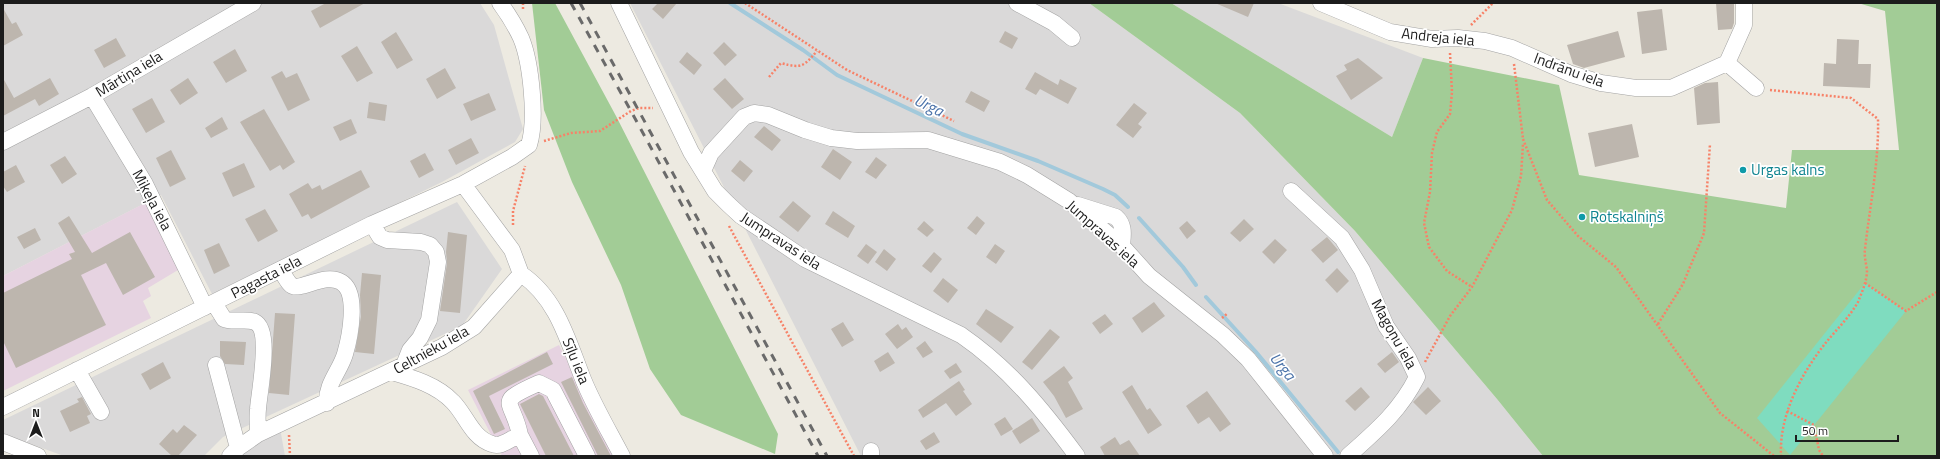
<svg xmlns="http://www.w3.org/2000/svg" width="1940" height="459" font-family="'Titillium Web',sans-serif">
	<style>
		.residential { fill: #dad9d9 }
		.industrial { fill: #e6d3e1 }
		.forest { fill: #a2cc96 }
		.pitch { fill: #7fdcbf }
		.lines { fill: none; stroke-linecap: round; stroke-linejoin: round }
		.stream { stroke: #a2c9db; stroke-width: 4 }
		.building { fill: #bdb6ae }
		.minor-casing { stroke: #a3a3a3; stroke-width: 17 }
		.path { stroke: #f78268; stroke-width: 2.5; stroke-dasharray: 2 2; stroke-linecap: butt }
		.minor { stroke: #fff; stroke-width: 16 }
		.rail { stroke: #6a6a6a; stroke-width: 3; stroke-dasharray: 8 8; stroke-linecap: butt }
		.culture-dot { fill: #0f9aa8; stroke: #fff; stroke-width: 1.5 }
		.labels { text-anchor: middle; stroke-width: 3.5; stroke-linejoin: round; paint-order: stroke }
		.street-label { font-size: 15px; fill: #1c1c1c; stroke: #fff }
		.culture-label { font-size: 15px; fill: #0d838f; stroke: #fff; text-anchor: start }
		.water-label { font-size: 16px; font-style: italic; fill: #4a72a9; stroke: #fff }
	</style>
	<rect width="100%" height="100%" fill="#edeae1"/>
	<path class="residential" d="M3,3H480L494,25L523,129L515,142L442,182L212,294L161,195L3,276Z
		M630,3H1089L1240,113L1355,231L1497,399L1543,456H861Z
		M1171,3H1278L1423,58L1392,137Z
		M457,202L502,269L462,326L223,437L204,456H64L3,434V420Z
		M280,428L285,456H234Z"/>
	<path class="industrial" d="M149,201L183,267L148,288L151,296L143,301L151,318L3,391V276Z
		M559,345L616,456H502L468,390Z"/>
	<path class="forest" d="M532,3H555L616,116L778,434L775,454L681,415L650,369L621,285L572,182L544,110Z
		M1089,3H1171L1392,137L1423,58L1559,85L1579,175L1786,208L1792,150H1899L1885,11L1858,3H1937V456H1543L1497,399L1355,231L1240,113Z"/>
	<path class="pitch" d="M1865,283L1906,311L1790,455L1757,418Z"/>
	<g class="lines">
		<path class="stream" d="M730,3L803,50L837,75L962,134L1038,161L1103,189L1115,195L1128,207
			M1139,218L1183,267L1196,285
			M1206,297L1256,352L1338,452"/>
	</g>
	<path class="building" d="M326,3H365L320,28L311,11Z
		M658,3H677L663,19L652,9Z
		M1215,3H1254L1248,17Z
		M1716,3H1734V23L1732,29L1718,30Z
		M3,8L12,24L16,22L23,35L3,46Z
		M1662,9L1667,50L1642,54L1637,12Z
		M1005,31L1018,38L1012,49L999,42Z
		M1618,31L1625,57L1584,68L1573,64L1567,45Z
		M396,32L413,60L397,69L381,42Z
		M116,38L126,56L104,68L94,50Z
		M1837,39L1859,40L1858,64H1871L1870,88L1823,86L1824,63L1836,64Z
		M724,42L737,55L725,66L713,53Z
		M357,46L373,73L357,82L341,56Z
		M235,49L247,71L226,83L213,62Z
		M687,52L702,65L694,75L679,62Z
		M1358,58L1383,78L1351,100L1336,76L1347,70L1344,65Z
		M445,68L456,88L437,99L426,79Z
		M282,71L286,78L297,73L310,100L288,111L271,77Z
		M1035,72L1058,85L1060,79L1077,88L1068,104L1040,89L1036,95L1025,89Z
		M3,78L14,98L50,78L59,94L39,106L35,99L3,116Z
		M188,78L198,93L180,105L170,90Z
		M725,78L744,99L732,109L713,89Z
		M1718,82L1720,123L1697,125L1694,88L1705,83Z
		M971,91L990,101L984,112L965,102Z
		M489,93L496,110L471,121L463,104Z
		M152,98L165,122L146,133L132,109Z
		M369,102L387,105L385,121L367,118Z
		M1134,103L1147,113L1138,124L1142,127L1133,138L1116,125Z
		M264,109L295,162L283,170L280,165L270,171L240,122Z
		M222,117L228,129L211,138L205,128Z
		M351,119L357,133L340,141L333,127Z
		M1632,124L1639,157L1595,167L1588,133Z
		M764,126L781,140L772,151L754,137Z
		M471,138L479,153L456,165L448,150Z
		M833,149L852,162L840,180L821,167Z
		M171,150L186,179L170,187L156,158Z
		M425,153L434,170L419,178L410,161Z
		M65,156L77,174L62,184L50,165Z
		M876,157L887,165L876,179L865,172Z
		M740,160L753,171L744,182L731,171Z
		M244,163L255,187L233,197L222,173Z
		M16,165L25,182L7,192L3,186V172Z
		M361,170L370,187L311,219L308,214L302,217L289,194L308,183L312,189L320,185L322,190Z
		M793,201L811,216L798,232L779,217Z
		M265,209L278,231L258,242L245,219Z
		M833,211L855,226L848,238L825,224Z
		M69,216L92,253L130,232L155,277L123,295L106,263L81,275L106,325L16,368L3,341V293L72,259L69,254L75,252L58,223Z
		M977,216L985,223L976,235L967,228Z
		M1244,219L1254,229L1240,242L1230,233Z
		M924,221L934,230L927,237L917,229Z
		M1187,221L1196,231L1187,239L1179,228Z
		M35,228L41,240L24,249L17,237Z
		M448,232L467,235L460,313L440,311L447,263L446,252Z
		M1327,237L1338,250L1323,263L1311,250Z
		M1275,239L1287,250L1274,264L1262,252Z
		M219,243L230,266L214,274L204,250Z
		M866,244L877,252L868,264L857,256Z
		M995,244L1005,251L996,264L986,257Z
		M884,249L896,259L887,271L875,262Z
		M934,252L942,259L931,273L922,266Z
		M1337,268L1349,281L1337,293L1325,280Z
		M362,273L381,275L374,354L355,352L361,316L360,295Z
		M943,278L958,290L948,303L933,291Z
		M1154,302L1165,316L1142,333L1132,318Z
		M986,309L1014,327L1001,343L976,324Z
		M275,313L295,314L289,395L269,393Z
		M1105,314L1113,324L1100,334L1092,323Z
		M843,322L854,340L842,347L831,329Z
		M898,324L902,330L906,327L913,337L897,349L885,334Z
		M1050,329L1060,337L1032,370L1022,362Z
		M220,341L246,342L244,365L225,364L220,356Z
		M925,341L933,352L923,358L916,348Z
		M547,352L553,364L489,396L505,429L494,434L473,391Z
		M888,352L895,363L880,372L874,361Z
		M1392,352L1399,362L1385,373L1377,364Z
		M163,362L171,378L150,390L141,374Z
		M956,363L962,372L950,379L944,371Z
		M1064,366L1073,378L1068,382L1083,409L1066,418L1054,396L1043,382Z
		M572,377L583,403L611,456H598L561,382Z
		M959,381L965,390L963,391L972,404L956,416L946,403L923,418L918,410Z
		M1132,385L1147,410L1150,408L1162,425L1148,434L1122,392Z
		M1361,387L1370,397L1355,411L1345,401Z
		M1428,387L1441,401L1426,415L1413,402Z
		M1207,391L1231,424L1220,432L1209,417L1198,424L1186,406Z
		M539,394L543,396L574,456H546L520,404Z
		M82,397L91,414L87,416L90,423L70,432L60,411L79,402L77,399Z
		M1005,417L1013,429L1001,436L994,424Z
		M1032,418L1040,431L1020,444L1012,431Z
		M184,425L197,435L178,456H172L159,444L173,429L177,433Z
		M934,432L940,442L926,450L920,441Z
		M1115,437L1120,445L1129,440L1140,456H1105L1100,447Z"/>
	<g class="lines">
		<g class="minor-casing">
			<path id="minor" d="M619,3L691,152L715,191L728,204L741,216L805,259L961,335C1009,368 1043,410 1077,456
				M1017,3L1054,23L1072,38
				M1321,3L1390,32L1432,39L1458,38L1485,41L1512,48L1571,74L1601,83L1636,88H1671L1727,63L1744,25V3
				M1727,63L1756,88
				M92,96L145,184L205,307
				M3,142L92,96L253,3
				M703,171L711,153L744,117L754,113L768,115L805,130L831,138L857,141L928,140L1000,162L1027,175L1069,201L1122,246L1149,276L1223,335L1248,359L1325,456
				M463,184L512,250L521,274
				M1291,191L1342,238L1362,270L1386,326L1408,358L1417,377C1400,411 1376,431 1348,456
				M1078,205L1116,217C1125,225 1123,235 1122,246
				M372,224L380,237L387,240L421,242L430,245L436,252L438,262L429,320L420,338L410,350L404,365
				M280,270C284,274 287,282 291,285C300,292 325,272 341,282C359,292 350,337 345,354C340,371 326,384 327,403
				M521,274C557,298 568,341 583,379C594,406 609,431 622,456
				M214,303L224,319C233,323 246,318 255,322C272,330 259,393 258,409C257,417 258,426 258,434
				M216,365L238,448
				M77,370L101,412
				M392,372C413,378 437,385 453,402C466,415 472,438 492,444C501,448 511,438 520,435C513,399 493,403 539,383L553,390L587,456
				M3,407L372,224L463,184L512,157L529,145C537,120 531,62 521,38C515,25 508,14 500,3
				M520,435L531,456
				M3,442L38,456
				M871,451V456
				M230,456L238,448L258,434L442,347L474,327L521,274"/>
		</g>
		<path class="path" d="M523,3V10
			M745,3L847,70L954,121
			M1471,25L1493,3
			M1450,53L1452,92L1450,114L1437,132L1432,153L1430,192L1424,223L1429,247L1447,271L1472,287
			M1514,64L1523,139
			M769,77L781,63C802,69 804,66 817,51
			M1770,90L1851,98L1878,119C1879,162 1870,205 1865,249C1864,256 1866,263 1867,270C1867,281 1862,292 1858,302C1849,318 1835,331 1824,345C1800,376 1779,416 1781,456
			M1523,139L1547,200L1578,236L1616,267L1720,413L1774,456
			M544,141L571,133L600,131L631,111L639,108H653
			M513,225V211L525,166
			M729,226L854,456
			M1865,283L1906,311L1937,292
			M1222,318L1228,313
			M1658,324L1683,284L1704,233L1710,144
			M1425,362L1450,316L1472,287L1512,210L1521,176L1523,144
			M1787,411L1814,425L1819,450L1823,456
			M289,435L290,456"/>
		<use href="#minor" class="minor"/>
		<path class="rail" d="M571,3L631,111L818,456
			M580,3L827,456"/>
	</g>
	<g class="culture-dot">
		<circle cx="1743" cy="170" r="4"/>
		<circle cx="1582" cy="217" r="4"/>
	</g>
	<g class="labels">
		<g class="street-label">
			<text transform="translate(1438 37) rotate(6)" y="5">Andreja iela</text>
			<text transform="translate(1569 70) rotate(20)" y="5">Indrānu iela</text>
			<text transform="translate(129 74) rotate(-31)" y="5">Mārtiņa iela</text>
			<text transform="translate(152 200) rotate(62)" y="5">Miķeļa iela</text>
			<text transform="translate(1103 234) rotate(42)" y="5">Jumpravas iela</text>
			<text transform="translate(781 241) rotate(33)" y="5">Jumpravas iela</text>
			<text transform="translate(266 277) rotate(-27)" y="5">Pagasta iela</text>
			<text transform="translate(1394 334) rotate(61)" y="5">Magoņu iela</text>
			<text transform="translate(431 350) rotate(-29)" y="5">Celtnieku iela</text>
			<text transform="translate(576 361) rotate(68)" y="5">Sīļu iela</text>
		</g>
		<g class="culture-label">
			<text x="1751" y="175">Urgas kalns</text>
			<text x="1590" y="222">Rotskalniņš</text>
		</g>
		<g class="water-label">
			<text transform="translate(929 105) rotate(25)" y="6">Urga</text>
			<text transform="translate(1283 366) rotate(51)" y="6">Urga</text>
		</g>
	</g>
	<rect width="1940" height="459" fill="none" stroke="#1c1c1c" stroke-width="8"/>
	<g transform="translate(36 423)" stroke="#ffffff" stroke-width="3" paint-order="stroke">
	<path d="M0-3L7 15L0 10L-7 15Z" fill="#1c1c1c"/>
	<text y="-6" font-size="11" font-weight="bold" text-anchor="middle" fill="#1c1c1c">N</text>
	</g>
	<path d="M1796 435v6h102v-6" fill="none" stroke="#1c1c1c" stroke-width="2"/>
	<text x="1802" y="435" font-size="12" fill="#1c1c1c" stroke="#ffffff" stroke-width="3" paint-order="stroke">50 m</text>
</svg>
